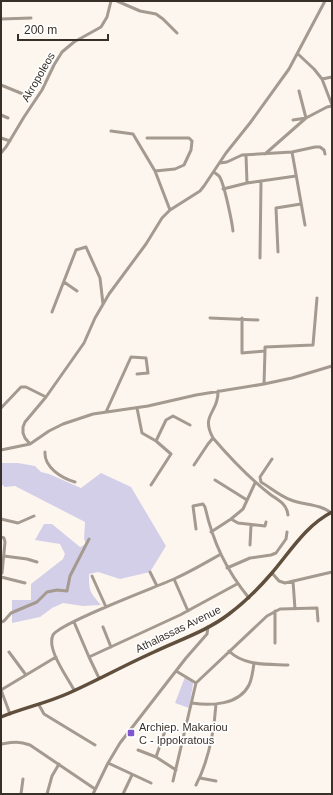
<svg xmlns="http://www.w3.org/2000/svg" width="333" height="795" font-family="Helvetica,sans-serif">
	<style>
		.green { fill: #d4cfe8 }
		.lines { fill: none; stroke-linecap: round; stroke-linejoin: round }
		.minor { stroke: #a49a90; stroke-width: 3 }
		.major { stroke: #604f3d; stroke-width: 3.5 }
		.poi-dot { fill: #7f58d1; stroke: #fff; stroke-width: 1.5 }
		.labels { text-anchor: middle; stroke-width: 3.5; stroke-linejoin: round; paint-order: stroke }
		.street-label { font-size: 11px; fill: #373029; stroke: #fff }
		.poi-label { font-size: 11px; fill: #373029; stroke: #fff; text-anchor: start }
	</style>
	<rect width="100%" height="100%" fill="#fdf6ef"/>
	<path class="green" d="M1,463H18L35,466L41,472L49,474L81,488L101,473L131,487L166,546L150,572L120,579L98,572L89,574C89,592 90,592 101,605L83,606L63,603L52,608L40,617L12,623V600H31V584L63,559L65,554L60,544L35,540L44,524H52L80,547L86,544L84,539L85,522L15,486L5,487L1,484Z
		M185,677L192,681L193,684L189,708L175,703Z"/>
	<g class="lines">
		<path class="minor" d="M117,1L140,11L156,14L163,19L177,33
			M1,19L31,18
			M298,54L314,69L322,79L332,105
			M322,79L332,77
			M1,85L23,94
			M1,115L8,118
			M293,120L306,118L327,107L332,106
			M111,131L133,134L155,171L170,210
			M1,138L10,141
			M147,138H189L192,141L191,150L184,165L175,169L155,171
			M292,152L305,225
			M1,153L6,147L24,117L42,90L54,65L62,52L74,42L101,27L107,17L111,1
			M265,154L306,118L299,91
			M246,155L247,183
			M220,163L227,162L242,155L292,152L315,147H320L324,150L325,154
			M214,172C215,173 218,175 219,176C224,182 232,222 233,231
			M223,189L247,183L296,176
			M278,252L276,208L301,204
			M260,258L261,182
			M64,282L77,291
			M52,312L76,250L86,247L100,278L103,304
			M210,318L258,320
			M242,318V353L265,351V347L313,345L317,298
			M264,384L265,351
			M1,408L21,387H26L46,397
			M137,408L142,433L156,441L171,454L151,485
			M106,412L131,357L146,358L148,373L137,374
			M213,438C200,414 219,413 218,391
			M156,441L166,420L173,416L190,425
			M30,444L25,438L23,433V427L25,422L46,397L84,343L95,318L109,294L146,244L162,218L170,210L200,191L204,186L226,153L250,123L289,69L325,1
			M1,450L30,444L49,431L63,424L93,414L148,406L196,395L264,384L292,378L332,366
			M45,452C44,467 61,478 75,482
			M272,459L260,477L261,482C271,488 280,496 291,500C303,505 321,504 331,513
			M194,465L208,444L213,438C231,459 249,478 271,495C278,500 287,504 288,515
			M215,480L247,500
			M1,519L18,523L34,516
			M231,519L238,523L265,526L266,522
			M196,529L193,506L203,504L205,507C213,542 226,570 249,598
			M211,532L231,519L243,509L255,483
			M1,537L4,538L5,542L2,573L1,574
			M250,545L251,525
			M4,556L27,559L37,562
			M227,568L250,558L271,555L276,553L286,539L287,532
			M150,572L157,586
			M272,573L279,581L285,583L332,572
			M92,576L106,607
			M1,577L25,583
			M174,579L188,611
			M293,581L295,609
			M275,611V643
			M1,622L4,621L11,613L37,602L47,592L57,590L67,591L70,576L89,539
			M74,622L89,657
			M103,627L111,647
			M229,651C244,666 267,664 288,665
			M9,652L26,675
			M176,671L196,683
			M99,678L89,657L180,615L237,584
			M1,690L56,657
			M1,690L10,714
			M74,690C68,678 46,649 53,635C59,623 156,587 174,579C190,572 205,563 221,554
			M192,703C211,706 239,705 249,685C252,679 253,671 254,663
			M39,705L44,714L95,745
			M1,744C14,742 18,741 30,745L95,789
			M138,750L156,757L176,770
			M156,757L165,731
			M108,763L151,783
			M200,778L216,781
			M173,781L196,683L267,616L280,609L317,608L318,621
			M196,785C209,760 214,732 216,704
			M21,794L23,779
			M47,794L52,776L59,764
			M93,794L108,763L120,743L186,658L207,634L208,627
			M123,794L132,775"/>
		<path class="major" d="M1,717C23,708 47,703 69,693C98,680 125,665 154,652C179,640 207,631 229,614C245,602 258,589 271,574C290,552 305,526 332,512"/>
	</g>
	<rect class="poi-dot" x="127" y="729" width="8" height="8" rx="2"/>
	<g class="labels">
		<g class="street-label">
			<text transform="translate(38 77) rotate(-60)" y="4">Akropoleos</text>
			<text transform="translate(178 629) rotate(-26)" y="4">Athalassas Avenue</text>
		</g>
		<g class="poi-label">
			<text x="139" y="731">Archiep. Makariou<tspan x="139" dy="13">C - Ippokratous</tspan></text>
		</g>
	</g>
	<rect width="333" height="795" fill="none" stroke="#373029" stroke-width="4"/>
	<path d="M18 34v6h90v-6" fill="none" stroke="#373029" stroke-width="2"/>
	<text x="24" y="34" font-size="12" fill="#373029" stroke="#ffffff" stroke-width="3" paint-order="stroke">200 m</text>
</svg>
